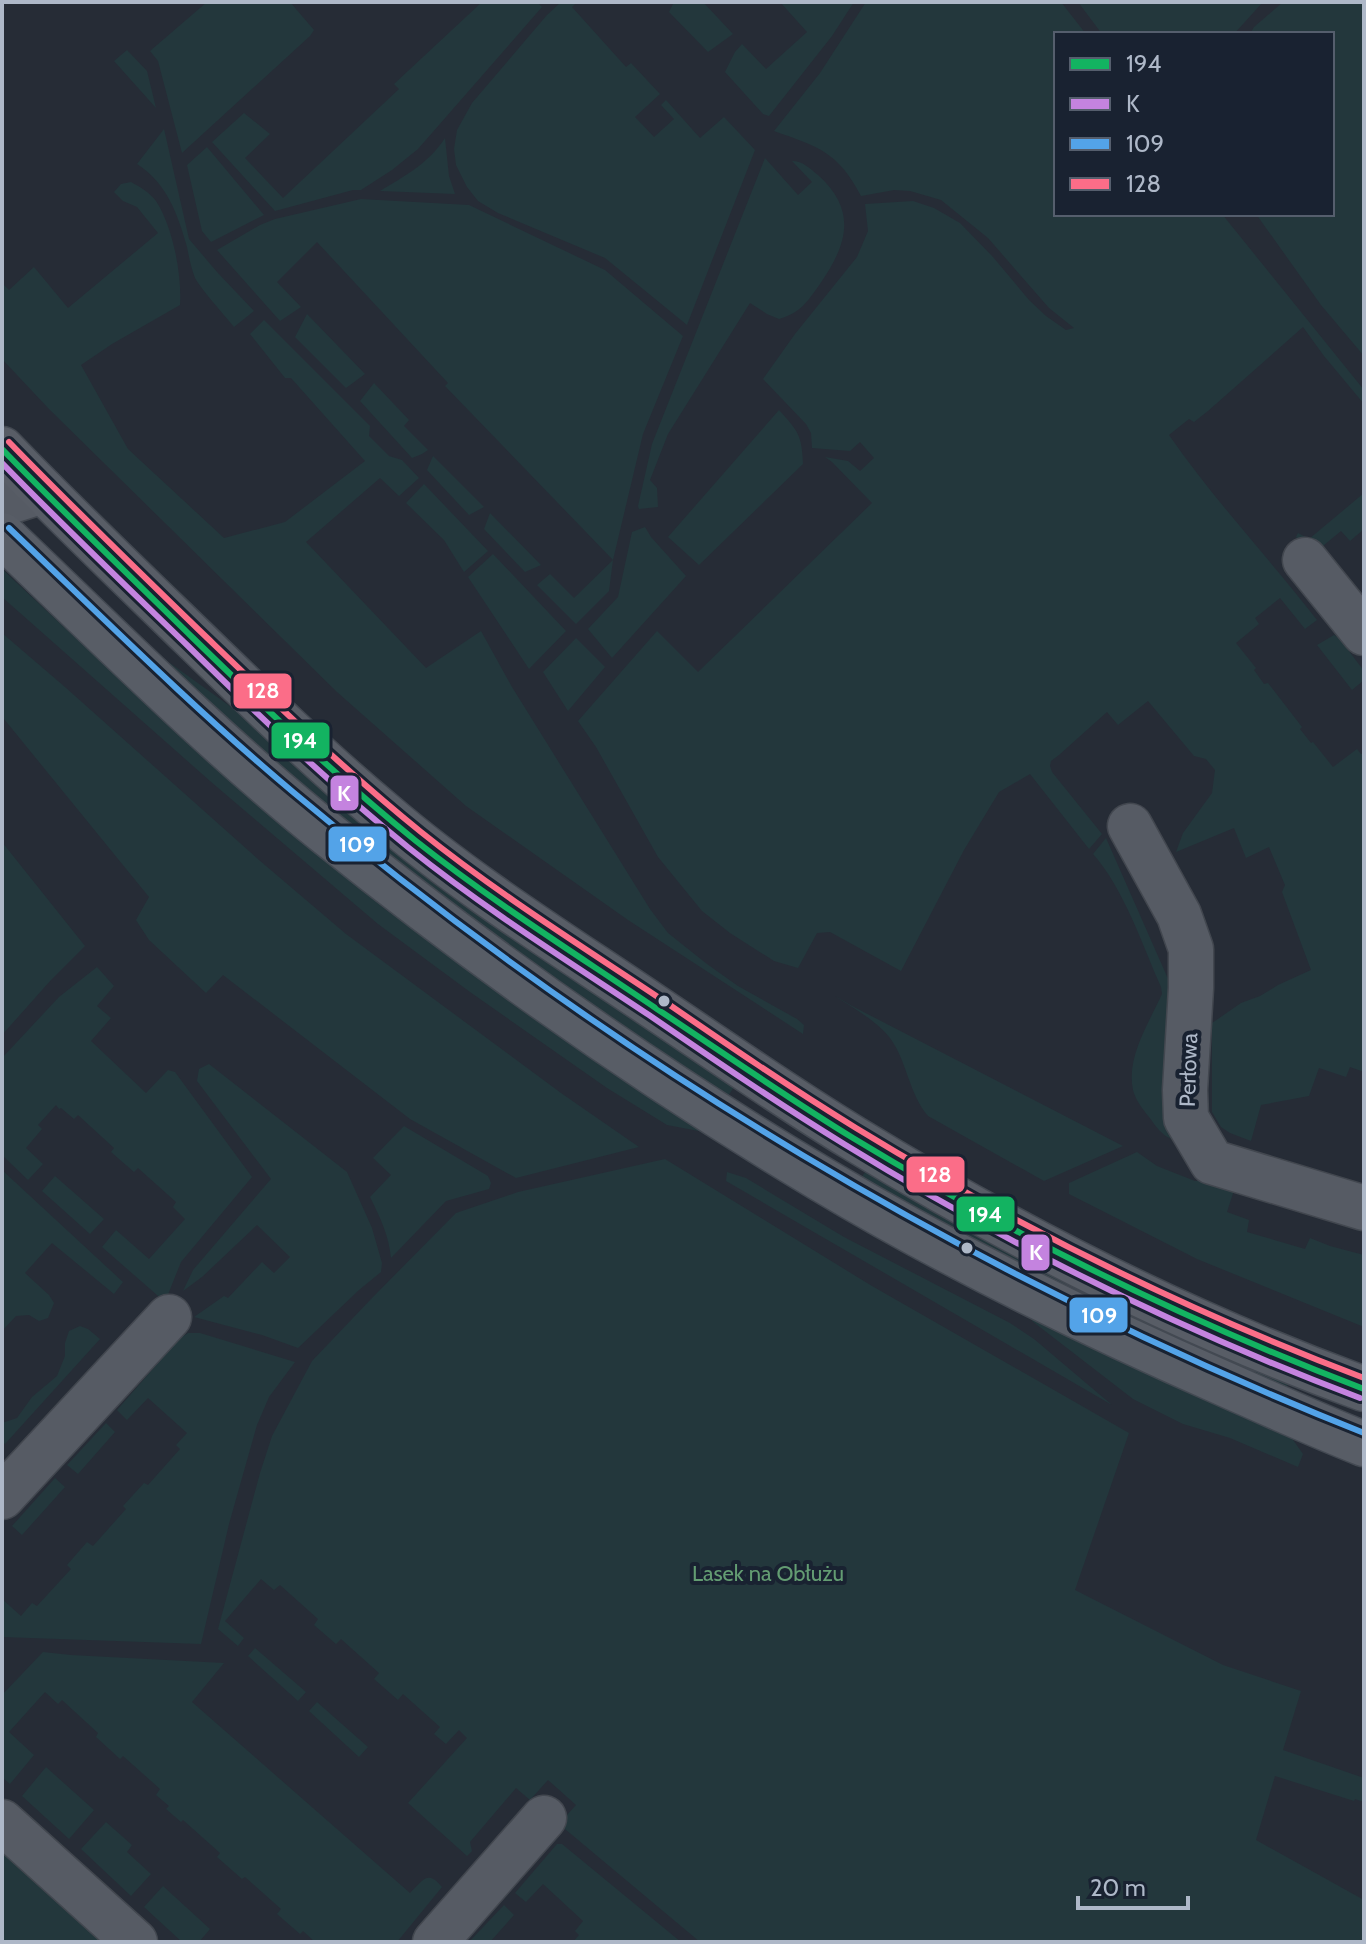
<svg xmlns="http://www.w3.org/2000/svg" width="1366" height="1944" font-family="Cabin,sans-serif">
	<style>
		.green { fill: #23373c }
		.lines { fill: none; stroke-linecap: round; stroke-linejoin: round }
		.minor-casing { stroke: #42474f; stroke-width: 47 }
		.major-casing { stroke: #434952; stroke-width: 47 }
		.minor { stroke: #565b64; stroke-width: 44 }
		.major { stroke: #585d66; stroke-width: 44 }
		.bus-1-casing { stroke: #192231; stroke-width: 12 }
		.bus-2-casing { stroke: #192231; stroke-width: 12 }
		.bus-3-casing { stroke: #192231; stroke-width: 12 }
		.bus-4-casing { stroke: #192231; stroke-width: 12 }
		.bus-1 { stroke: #13b361; stroke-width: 6 }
		.bus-2 { stroke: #c483df; stroke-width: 6 }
		.bus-3 { stroke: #53a3e8; stroke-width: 6 }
		.bus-4 { stroke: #fb6d88; stroke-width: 6 }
		.bus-dot { fill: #aeb8c8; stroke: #192231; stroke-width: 3 }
		.labels { text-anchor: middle; stroke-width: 8; stroke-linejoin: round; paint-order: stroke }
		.street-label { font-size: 22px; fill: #aeb8c8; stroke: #192231 }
		.park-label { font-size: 22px; fill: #639c72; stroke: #192231 }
		.line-badge { stroke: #192231; stroke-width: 3 }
		.badge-label { font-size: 22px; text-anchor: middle; font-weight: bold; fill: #fff }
	</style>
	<rect width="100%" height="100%" fill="#262c36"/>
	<path class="green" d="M207,2H290L314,30L310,36L182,153L158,61L150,51Z
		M482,2H537L542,7L418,149L392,170L361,190H353L275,211L212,142L244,113L270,134L245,158L283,198L399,89L394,84Z
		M561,2H577L572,7L626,67L631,63L660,94L635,117L654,137L674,119L661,105L666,100L700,138L724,117L755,150L687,325L605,258L498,213L478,201L467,187L456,165L454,149L457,130L472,103L547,15Z
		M674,2H703L733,34L708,52L669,12Z
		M780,2H854L832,36L769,116L763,114L725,72L735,52L742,44L766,69L807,32Z
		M866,2H1061L1086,34H1056V214H1222L1364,390V404L1324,356L1303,327L1208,411L1194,422L1189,419L1169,435C1214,500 1269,558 1317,620L1305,629L1280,598L1255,618L1259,624L1236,643L1256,668L1254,670L1264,684L1268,683L1302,727L1300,729L1311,743L1313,742L1333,767L1357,749L1361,754L1364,753V1072L1350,1067L1346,1077L1319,1068L1309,1096L1261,1105L1251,1141L1230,1133L1221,1127L1212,1112V1023L1241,1003L1260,996L1278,985L1311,970L1282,892L1285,885L1269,847L1246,858L1234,828L1176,852L1183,833L1212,793L1215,770L1206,759L1194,756L1148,701L1118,725L1107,712L1059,755L1051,761L1050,766L1052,772L1102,834L1089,849L1030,774L999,792L964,850L901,971L830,932L817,933L798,968L774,961L730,933L702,911L658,857L596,747L578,721L657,631L698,672L872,503L832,462L825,457L848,461L860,471L874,458L860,442L850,451L812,448L811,433L806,424L763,379L795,334L857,257L868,231L865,204L913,201L934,208L960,223L993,257L1029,300L1046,316L1066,330L1074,328L1049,308L988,238L941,200L910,191L894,190L861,196C838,152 819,147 774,131L820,73Z
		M1078,2H1263L1234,34H1102Z
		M1283,2H1364V356L1321,305L1256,214H1332V34H1250L1254,27Z
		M127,50L147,71L156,108L114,61Z
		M164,129L189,239L217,272L254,311L234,327C223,313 203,292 195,278C191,268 189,257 187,247C178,215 167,183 137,164Z
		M445,138L449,176L455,194L380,191C406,175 428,164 445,138Z
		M207,147L264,215L211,242L202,231L187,165Z
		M765,158L798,195L812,182L792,161C803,161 809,168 818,175C858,211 847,245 820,284C806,303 802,312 779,319L767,314L750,303L668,434L650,480L657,488L658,507L639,509L638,506L652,444Z
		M131,182C140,187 149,192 156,201C173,227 182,275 180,305L112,344L81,365L128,449L224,538L285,522L365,461L291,378H285L250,334L264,320L370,426L369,436L389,456L402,460L419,478L399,496L380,478L306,542L426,668L481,631L512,687L650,909L668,933L707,964L738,986L797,1019L804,1025L803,1034L628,920L466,806L337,692L49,409L2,359V283L9,290L34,267L68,308L158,233L137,207L123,201L114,192L121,184Z
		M361,199L469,205L605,270L683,336L643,434L613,560L609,591L576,624L537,585L550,574L574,598L613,560L445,386L448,383L317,242L277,282L301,307L280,321L217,250L260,225L275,219Z
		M307,314L365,374L346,388L295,337Z
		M374,383L409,420L404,426L428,450L422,454L412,458L360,401Z
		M779,410C798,431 802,435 803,464L699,565L668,537Z
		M433,456L484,507L469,515L427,470Z
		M424,484L488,551L464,572L444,540L406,503Z
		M1364,493V529L1350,541L1341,531L1312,555L1296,537L1298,533L1309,539Z
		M490,513L541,565L525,572L484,529Z
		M645,527L651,537L686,576L612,658L588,629L618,597L632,532Z
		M493,554L566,631L529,669L468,577Z
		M2,569L158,715L308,847L385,909L479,978L704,1132L667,1125L607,1088L470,992L378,924L210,781L2,597Z
		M2,633L65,687L259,860L346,934L561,1093L639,1147L516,1178L410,1119L223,975L206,993L149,940L136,920L149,897L4,719H2Z
		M1334,635L1339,638L1364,671V680L1352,690L1317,645Z
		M576,638L605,667L568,711L543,672Z
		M170,663L252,722L736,1084L726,1099L410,877L165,668Z
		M1106,838L1169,981L1172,997L1178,1135L1172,1139C1162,1136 1155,1125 1149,1117C1143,1110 1135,1099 1133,1090C1126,1057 1149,1023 1162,994L1161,987C1142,944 1124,889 1093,854Z
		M2,842L85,946L51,980L2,1035Z
		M97,967L114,986L97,1006L111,1018L91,1041L146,1093L168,1070L175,1072L252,1177L181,1262L165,1302L102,1247L116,1230L149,1259L185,1219L173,1207L176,1202L138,1168L134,1172L111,1152L114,1148L78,1115L74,1119L61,1108L59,1109L56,1105L38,1125L42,1129L26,1148L43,1164L28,1180L2,1155V1058L59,997Z
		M835,996L852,1006L1123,1146L1044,1181L928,1116C909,1094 907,1061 890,1038C878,1022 852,1007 835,996Z
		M209,1064L347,1172L372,1228L382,1263L381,1272L359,1290L298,1348L262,1335L194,1317L224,1296L228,1298L262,1262L274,1273L290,1257L257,1225L202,1277L183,1291L193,1270L271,1179L197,1081L199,1069Z
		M404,1126L488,1176L491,1183L489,1189L446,1201L391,1258C389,1236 380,1217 370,1197L391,1175L373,1158Z
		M1137,1152L1157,1166L1195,1181H1237L1227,1212L1249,1220L1247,1232L1305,1249L1310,1238L1330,1246L1364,1255V1327L1197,1259L1069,1194V1183Z
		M665,1159L872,1286L1129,1433L1075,1590L1223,1665L1301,1691L1283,1750L1364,1778V1802L1355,1799L1354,1801L1275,1776L1256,1840L1364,1900V1942H700L559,1824L576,1805L548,1780L530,1800L516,1788L470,1842L472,1851L467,1856L408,1803L467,1738L459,1730L446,1744L434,1734L440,1727L403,1694L398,1700L374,1679L379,1673L341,1639L336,1644L314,1625L318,1619L280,1585L274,1590L261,1579L225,1621L244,1638L238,1646L218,1629L260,1473L272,1436L312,1361L373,1297L456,1213L518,1192Z
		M2,1170L123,1282L114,1294L52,1243L25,1273L49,1295L54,1303L48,1318L39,1321L29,1315L16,1316L2,1331Z
		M866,1171L1289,1380L1286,1390L1111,1313L860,1179Z
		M727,1172L746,1178L844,1237L1010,1323L1034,1339L1112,1405L726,1181Z
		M55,1176L104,1219L90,1234L42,1191Z
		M1034,1317L1291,1437L1303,1454L1298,1467L1230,1438L1183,1424L1133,1399L1032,1321Z
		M80,1326L88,1329L100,1339L5,1444L2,1441V1423L17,1418L32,1397L57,1376L65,1356V1343L69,1331Z
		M188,1333H200L295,1362L269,1397L257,1425L229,1524L201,1644L2,1637V1599L21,1616L32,1603L37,1606L71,1569L67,1565L87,1542L93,1546L126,1509L123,1506L144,1483L148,1485L180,1449L176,1445L187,1433L148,1398L127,1420L117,1410L179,1339Z
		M106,1423L115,1432L78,1474L67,1465Z
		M55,1478L65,1487L22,1535L12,1526Z
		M255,1648L306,1692L298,1701L248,1656Z
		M43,1652L71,1655L224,1663L192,1702L410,1893C423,1881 427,1869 442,1887L397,1942H315L303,1931L300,1934L277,1914L281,1909L245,1877L242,1879L217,1857L220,1853L183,1820L181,1822L166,1809L169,1806L156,1795L160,1789L123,1756L120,1759L96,1737L98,1733L62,1700L58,1704L45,1692L9,1732L34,1755L10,1784L2,1777V1695Z
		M317,1702L368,1747L359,1757L309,1711Z
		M46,1767L94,1810L69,1839L22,1796Z
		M106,1822L132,1845L127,1852L151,1874L131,1896L81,1849Z
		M557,1844H562L681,1942H573L579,1935L575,1931L583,1921L543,1884L526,1902L515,1893Z
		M2,1845L107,1942H2Z
		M163,1886L210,1929L199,1942H182L144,1907Z
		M504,1905L514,1915L490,1942H469Z"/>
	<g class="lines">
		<g class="minor-casing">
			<path id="minor" d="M2,504L43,491
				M1305,560L1364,633
				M1130,826L1179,915L1191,949V988L1185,1090L1186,1118L1212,1162L1364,1208
				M2,1497L169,1317
				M2,1822L135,1942
				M435,1942L544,1818"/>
		</g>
		<g class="major-casing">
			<path id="major" d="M2,449C58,507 117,564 175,620C243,686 311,753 384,814C467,885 560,943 650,1004C717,1049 784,1096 853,1138C1015,1237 1185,1324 1364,1389
				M2,535C108,636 211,740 325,832C482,958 648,1076 821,1179C951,1257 1088,1324 1227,1385C1272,1405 1318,1426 1364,1444"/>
		</g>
		<use href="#minor" class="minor"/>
		<use href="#major" class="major"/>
		<g class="bus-1-casing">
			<path id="bus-1" d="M2,449C64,513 129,575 193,638C265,708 338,778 416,841C493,902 576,954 657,1009C722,1052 786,1097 853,1138C1016,1237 1186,1321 1364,1389"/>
		</g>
		<g class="bus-2-casing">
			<path id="bus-2" d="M2,463C62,525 125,585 187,645C258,715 331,785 409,848C485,909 568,961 649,1015C713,1059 777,1103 844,1144C1008,1245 1180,1330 1360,1398"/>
		</g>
		<g class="bus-3-casing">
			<path id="bus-3" d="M9,528C102,617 194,709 293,792C613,1061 975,1278 1364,1433"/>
		</g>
		<g class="bus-4-casing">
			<path id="bus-4" d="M9,442C71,506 135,568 199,630C271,699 343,769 421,832C497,893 580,945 661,999C725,1043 789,1087 856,1128C1018,1227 1187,1311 1364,1378"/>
		</g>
		<use href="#bus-1" class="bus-1"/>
		<use href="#bus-2" class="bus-2"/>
		<use href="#bus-3" class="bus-3"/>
		<use href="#bus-4" class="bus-4"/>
	</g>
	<g class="bus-dot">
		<circle cx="664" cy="1001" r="7"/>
		<circle cx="967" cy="1248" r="7"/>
	</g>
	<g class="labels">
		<g class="street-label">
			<text transform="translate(1188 1070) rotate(-88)" y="8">Perłowa</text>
		</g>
		<g class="park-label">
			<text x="768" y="1581">Lasek na Obłużu</text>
		</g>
	</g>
	<g class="line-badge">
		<rect x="232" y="672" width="61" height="38" rx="8" fill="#fb6d88"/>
		<rect x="270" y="721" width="61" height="39" rx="8" fill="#13b361"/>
		<rect x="329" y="774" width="31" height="38" rx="8" fill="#c483df"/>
		<rect x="327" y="825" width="61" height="38" rx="8" fill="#53a3e8"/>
		<rect x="905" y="1155" width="61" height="39" rx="8" fill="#fb6d88"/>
		<rect x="955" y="1195" width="61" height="38" rx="8" fill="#13b361"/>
		<rect x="1020" y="1233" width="31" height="39" rx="8" fill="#c483df"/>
		<rect x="1068" y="1296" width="61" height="38" rx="8" fill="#53a3e8"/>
	</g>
	<g class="badge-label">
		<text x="263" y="698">128</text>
		<text x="300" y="748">194</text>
		<text x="344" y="801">K</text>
		<text x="357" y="852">109</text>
		<text x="935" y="1182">128</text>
		<text x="985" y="1222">194</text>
		<text x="1036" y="1260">K</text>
		<text x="1099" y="1323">109</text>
	</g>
	<rect width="1366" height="1944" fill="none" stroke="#aeb8c8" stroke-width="8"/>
	<rect x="1054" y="32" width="280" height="184" fill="#192231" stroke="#555e6d" stroke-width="2"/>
	<rect x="1070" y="58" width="40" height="12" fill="#13b361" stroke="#555e6d" stroke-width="2"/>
	<text x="1126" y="72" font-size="24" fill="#aeb8c8">194</text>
	<rect x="1070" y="98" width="40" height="12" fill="#c483df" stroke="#555e6d" stroke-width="2"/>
	<text x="1126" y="112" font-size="24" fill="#aeb8c8">K</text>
	<rect x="1070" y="138" width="40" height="12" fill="#53a3e8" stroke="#555e6d" stroke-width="2"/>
	<text x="1126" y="152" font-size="24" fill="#aeb8c8">109</text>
	<rect x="1070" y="178" width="40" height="12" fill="#fb6d88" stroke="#555e6d" stroke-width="2"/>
	<text x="1126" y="192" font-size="24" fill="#aeb8c8">128</text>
	<path d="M1078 1896v12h110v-12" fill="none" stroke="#aeb8c8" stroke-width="4"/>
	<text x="1090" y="1896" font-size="24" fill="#aeb8c8" stroke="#192231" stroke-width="6" paint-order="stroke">20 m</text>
</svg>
